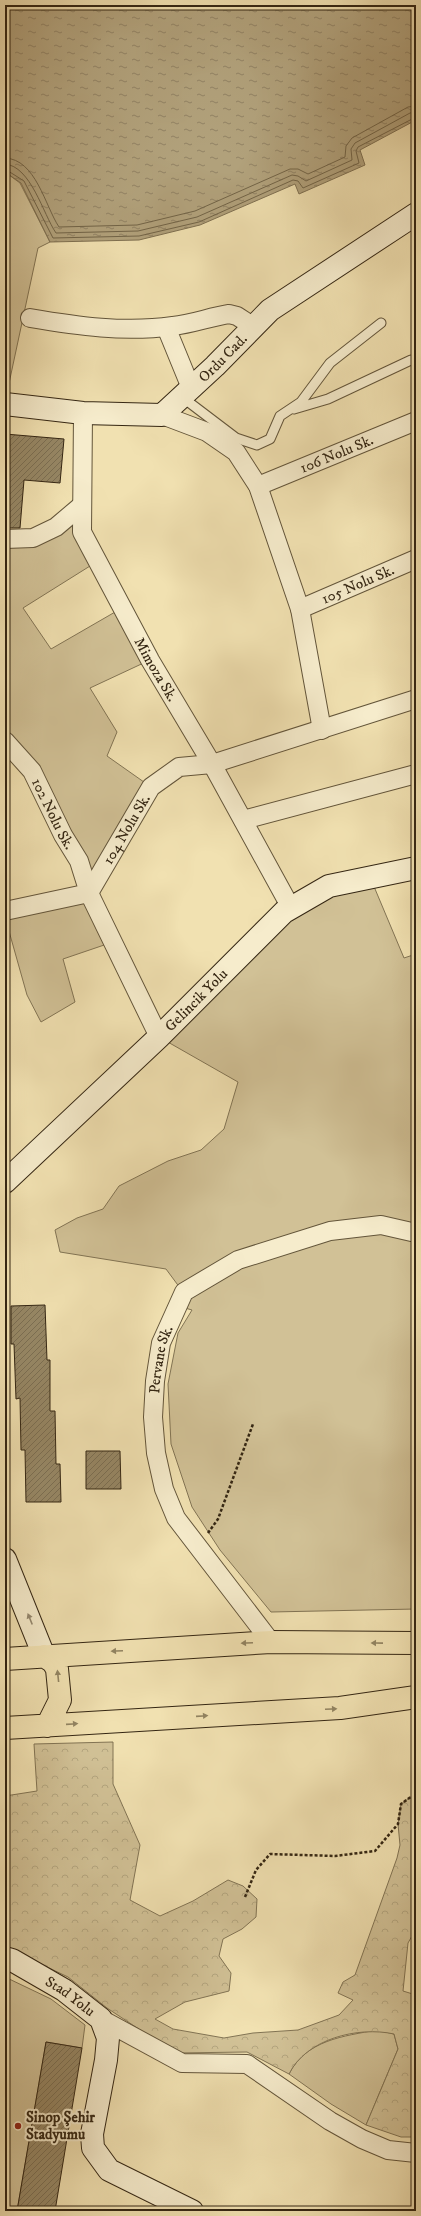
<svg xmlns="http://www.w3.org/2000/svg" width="421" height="2216" font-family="'IM FELL DW Pica',serif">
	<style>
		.grass { fill: #d1c196; stroke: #827454 }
		.forest { fill: url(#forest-crowns); stroke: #827454 }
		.water { fill: url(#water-ripples); stroke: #7f7051 }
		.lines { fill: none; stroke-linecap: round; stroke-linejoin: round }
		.shore { stroke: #726447; stroke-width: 1 }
		.building { fill: url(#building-hatch); stroke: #342613 }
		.lane-casing { stroke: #63553a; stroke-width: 11 }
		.street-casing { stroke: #63553a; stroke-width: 20 }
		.secondary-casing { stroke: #342613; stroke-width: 24 }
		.highway-casing { stroke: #342613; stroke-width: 24 }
		.path { stroke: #342613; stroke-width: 2.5; stroke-dasharray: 3 2; stroke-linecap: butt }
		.lane { stroke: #f6eccc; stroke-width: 9 }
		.street { stroke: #f6eccc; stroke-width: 18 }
		.secondary { stroke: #f6eccc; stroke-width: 22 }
		.highway { stroke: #f1e1b1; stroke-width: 22 }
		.oneway { fill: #958970 }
		.oneway2 { fill: #928462 }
		.poi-dot { fill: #8f2418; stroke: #f6eccc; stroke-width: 1.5 }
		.labels { text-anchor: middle; stroke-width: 4; stroke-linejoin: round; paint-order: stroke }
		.street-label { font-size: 15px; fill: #342613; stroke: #f6eccc }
		.poi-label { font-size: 15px; font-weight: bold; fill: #342613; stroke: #f6eccc; text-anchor: start }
	</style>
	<defs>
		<pattern id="forest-crowns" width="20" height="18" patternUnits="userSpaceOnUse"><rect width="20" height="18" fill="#d1c196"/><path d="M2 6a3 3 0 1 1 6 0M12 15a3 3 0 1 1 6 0" fill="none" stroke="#b4a680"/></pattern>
		<pattern id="water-ripples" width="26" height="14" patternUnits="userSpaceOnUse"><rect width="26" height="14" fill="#b1a17b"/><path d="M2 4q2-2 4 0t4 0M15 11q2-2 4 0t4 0" fill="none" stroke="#918364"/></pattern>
		<pattern id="building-hatch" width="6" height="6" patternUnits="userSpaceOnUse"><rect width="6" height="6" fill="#968765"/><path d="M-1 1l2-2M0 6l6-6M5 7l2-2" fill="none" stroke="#7b6e52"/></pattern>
	</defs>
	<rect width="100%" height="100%" fill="#f1e1b1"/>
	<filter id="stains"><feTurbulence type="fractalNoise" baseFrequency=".005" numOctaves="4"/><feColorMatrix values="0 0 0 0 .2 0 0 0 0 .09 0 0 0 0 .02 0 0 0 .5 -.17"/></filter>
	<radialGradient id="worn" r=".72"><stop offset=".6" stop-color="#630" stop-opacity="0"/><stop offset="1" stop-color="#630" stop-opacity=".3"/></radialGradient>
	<path class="grass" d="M5,172L20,183L50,242L38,248L5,402Z
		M82,505L98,561L23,608L51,649L122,608L150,660L90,688L117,732L107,756L151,787L89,893L113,942L63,959L75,1002L41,1022L27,995L5,917L89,893L79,861L5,741V539L33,538Z
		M370,877L404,958L416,954V1609L271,1612L220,1550L192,1507L171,1444L168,1384L178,1333L192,1310L178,1306L183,1292L166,1269L60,1252L55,1230L77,1218L103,1209L119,1186L168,1161L201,1150L224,1129L238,1082L159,1037L284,912Z
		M5,1977L51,1999L85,2025L82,2048L46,2042L17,2211H5Z
		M377,2030L394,2034L398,2049L366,2125L331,2104L289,2074C306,2040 344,2036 377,2030Z"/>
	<path class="forest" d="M113,1742V1784L140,1845L130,1900L160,1916L193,1901L228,1880L243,1886L257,1899L256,1917L242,1929L223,1939L219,1956L231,1973L229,1991L185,2002L155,2019L173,2029L224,2038L253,2033L298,2030L339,2015L353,2000L338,1993L343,1982L355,1975L397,1858L400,1845L398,1824L401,1804L416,1793V1929L408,1943L403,1991L416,1995V2137H401L366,2125L398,2049L394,2034C358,2026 306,2039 289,2074L247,2052L175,2053L107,2008L68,1977L5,1947V1796L37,1791L34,1744Z"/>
	<path class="water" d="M5,5H416V120L360,150L365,165L299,194L295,184L200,225L139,240L50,242L21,183L5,172Z"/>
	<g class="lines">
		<path class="shore" d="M5,158C36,159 45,206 59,227L137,225L195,211L290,169H298L308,174L345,157L346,146L352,138L408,107L416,106
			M5,164C31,166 43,214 56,233L138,231L197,217L292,175L298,176L306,181L352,160L351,149L355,143L410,113L416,112
			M5,169L24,181L53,238L139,236L199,222L293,180L298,181L303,188L359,163L356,151L358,147L416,117"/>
	</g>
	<path class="building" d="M5,434L64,439L60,483L24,480L20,528H5Z
		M45,1305L47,1360H50V1411H55L56,1464H60L61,1502H26L25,1450H21L20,1398L16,1399L14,1344H11V1306Z
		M86,1451H120L121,1489H86Z
		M46,2042L82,2048L55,2211H17Z"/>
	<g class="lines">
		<g class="lane-casing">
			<path id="lane" d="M182,397L236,438L257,445L270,439L280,416L301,402L330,363L381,323
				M294,409L328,399L411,360"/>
		</g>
		<g class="street-casing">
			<g id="street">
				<path d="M30,318C77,326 125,333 173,326C192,324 210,317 229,314L237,316L254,327"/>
				<path d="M166,327L191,388"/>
				<path id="s1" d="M83,413L82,532L150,660L212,764L291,908"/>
				<path d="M162,415L207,432L236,452L258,486L300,609L322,730"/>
				<path id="s2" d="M258,486L416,421"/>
				<path d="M5,539L33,538L56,527L82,505"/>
				<path id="s3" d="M300,609L416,559"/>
				<path id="s4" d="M5,741L32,771L63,835L79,861L89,893L159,1037"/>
				<path d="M243,820L416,774"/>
				<path id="s5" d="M89,893L151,787L179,767L212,764L416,699"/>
				<path d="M5,911L89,893"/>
				<path id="s6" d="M271,1642L176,1518L164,1489L156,1453L153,1417L155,1381L161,1343L184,1292L238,1260L330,1231L381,1225L416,1233"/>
				<path d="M101,2019L182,2063L247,2064L330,2121L362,2139L388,2150L416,2153"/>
			</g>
		</g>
		<g class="secondary-casing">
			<g id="secondary">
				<path id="s7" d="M5,404L83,413L162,415L215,366L270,310L416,214"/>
				<path id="s8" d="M5,1182L159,1037L284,912L329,886L416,868"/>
				<path d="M5,1559L44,1656"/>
				<path id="s9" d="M5,1958L12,1960L64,1990L101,2019L108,2038L106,2060L92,2134L93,2148L109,2170L192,2211"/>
			</g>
		</g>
		<g class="highway-casing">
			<path id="highway" d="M44,1656L53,1662L57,1669L60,1700L47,1726
				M5,1659L271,1642L416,1643
				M5,1728L340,1708L416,1697"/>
		</g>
		<path class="path" d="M208,1533L218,1519L253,1424
			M245,1897L256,1870L270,1854L335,1856L375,1851L398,1824L401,1804L416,1793"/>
		<use href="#lane" class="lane"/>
		<use href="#street" class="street"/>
		<use href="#secondary" class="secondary"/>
		<use href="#highway" class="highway"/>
	</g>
	<defs><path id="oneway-solid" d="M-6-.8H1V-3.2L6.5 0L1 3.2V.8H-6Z"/></defs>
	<use class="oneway" href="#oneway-solid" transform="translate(30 1619) rotate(-112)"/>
	<g class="oneway2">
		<use href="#oneway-solid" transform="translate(247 1643) rotate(177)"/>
		<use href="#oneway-solid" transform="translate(377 1643) rotate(-179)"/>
		<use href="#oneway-solid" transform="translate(117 1651) rotate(177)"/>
		<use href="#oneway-solid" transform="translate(58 1676) rotate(-96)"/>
		<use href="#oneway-solid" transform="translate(331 1709) rotate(-3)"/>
		<use href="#oneway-solid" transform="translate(202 1716) rotate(-4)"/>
		<use href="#oneway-solid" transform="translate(72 1724) rotate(-4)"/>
	</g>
	<circle class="poi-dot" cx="18" cy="2126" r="4"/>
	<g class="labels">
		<g class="street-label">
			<text dy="5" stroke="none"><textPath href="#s7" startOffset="241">Ordu Cad.</textPath></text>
			<text dy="5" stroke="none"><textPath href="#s2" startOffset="85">106 Nolu Sk.</textPath></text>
			<text dy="5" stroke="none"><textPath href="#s3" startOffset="63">105 Nolu Sk.</textPath></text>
			<text dy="5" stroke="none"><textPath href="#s1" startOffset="275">Mimoza Sk.</textPath></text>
			<text dy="5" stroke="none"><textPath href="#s4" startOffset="88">102 Nolu Sk.</textPath></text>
			<text dy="5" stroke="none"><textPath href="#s5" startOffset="74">104 Nolu Sk.</textPath></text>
			<text dy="5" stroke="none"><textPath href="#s8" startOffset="264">Gelincik Yolu</textPath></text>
			<text dy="5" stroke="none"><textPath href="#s6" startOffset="319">Pervane Sk.</textPath></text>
			<text dy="5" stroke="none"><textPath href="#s9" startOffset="76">Stad Yolu</textPath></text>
		</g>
		<g class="poi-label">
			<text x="26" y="2122">Sinop Şehir<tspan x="26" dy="17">Stadyumu</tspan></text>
		</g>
	</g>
	<rect width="421" height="2216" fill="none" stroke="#f1e1b1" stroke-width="20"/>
	<rect x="6" y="6" width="409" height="2204" fill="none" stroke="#342613" stroke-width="2"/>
	<rect x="10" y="10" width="401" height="2196" fill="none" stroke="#342613"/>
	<rect width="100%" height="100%" filter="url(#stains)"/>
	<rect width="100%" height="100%" fill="url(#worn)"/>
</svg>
